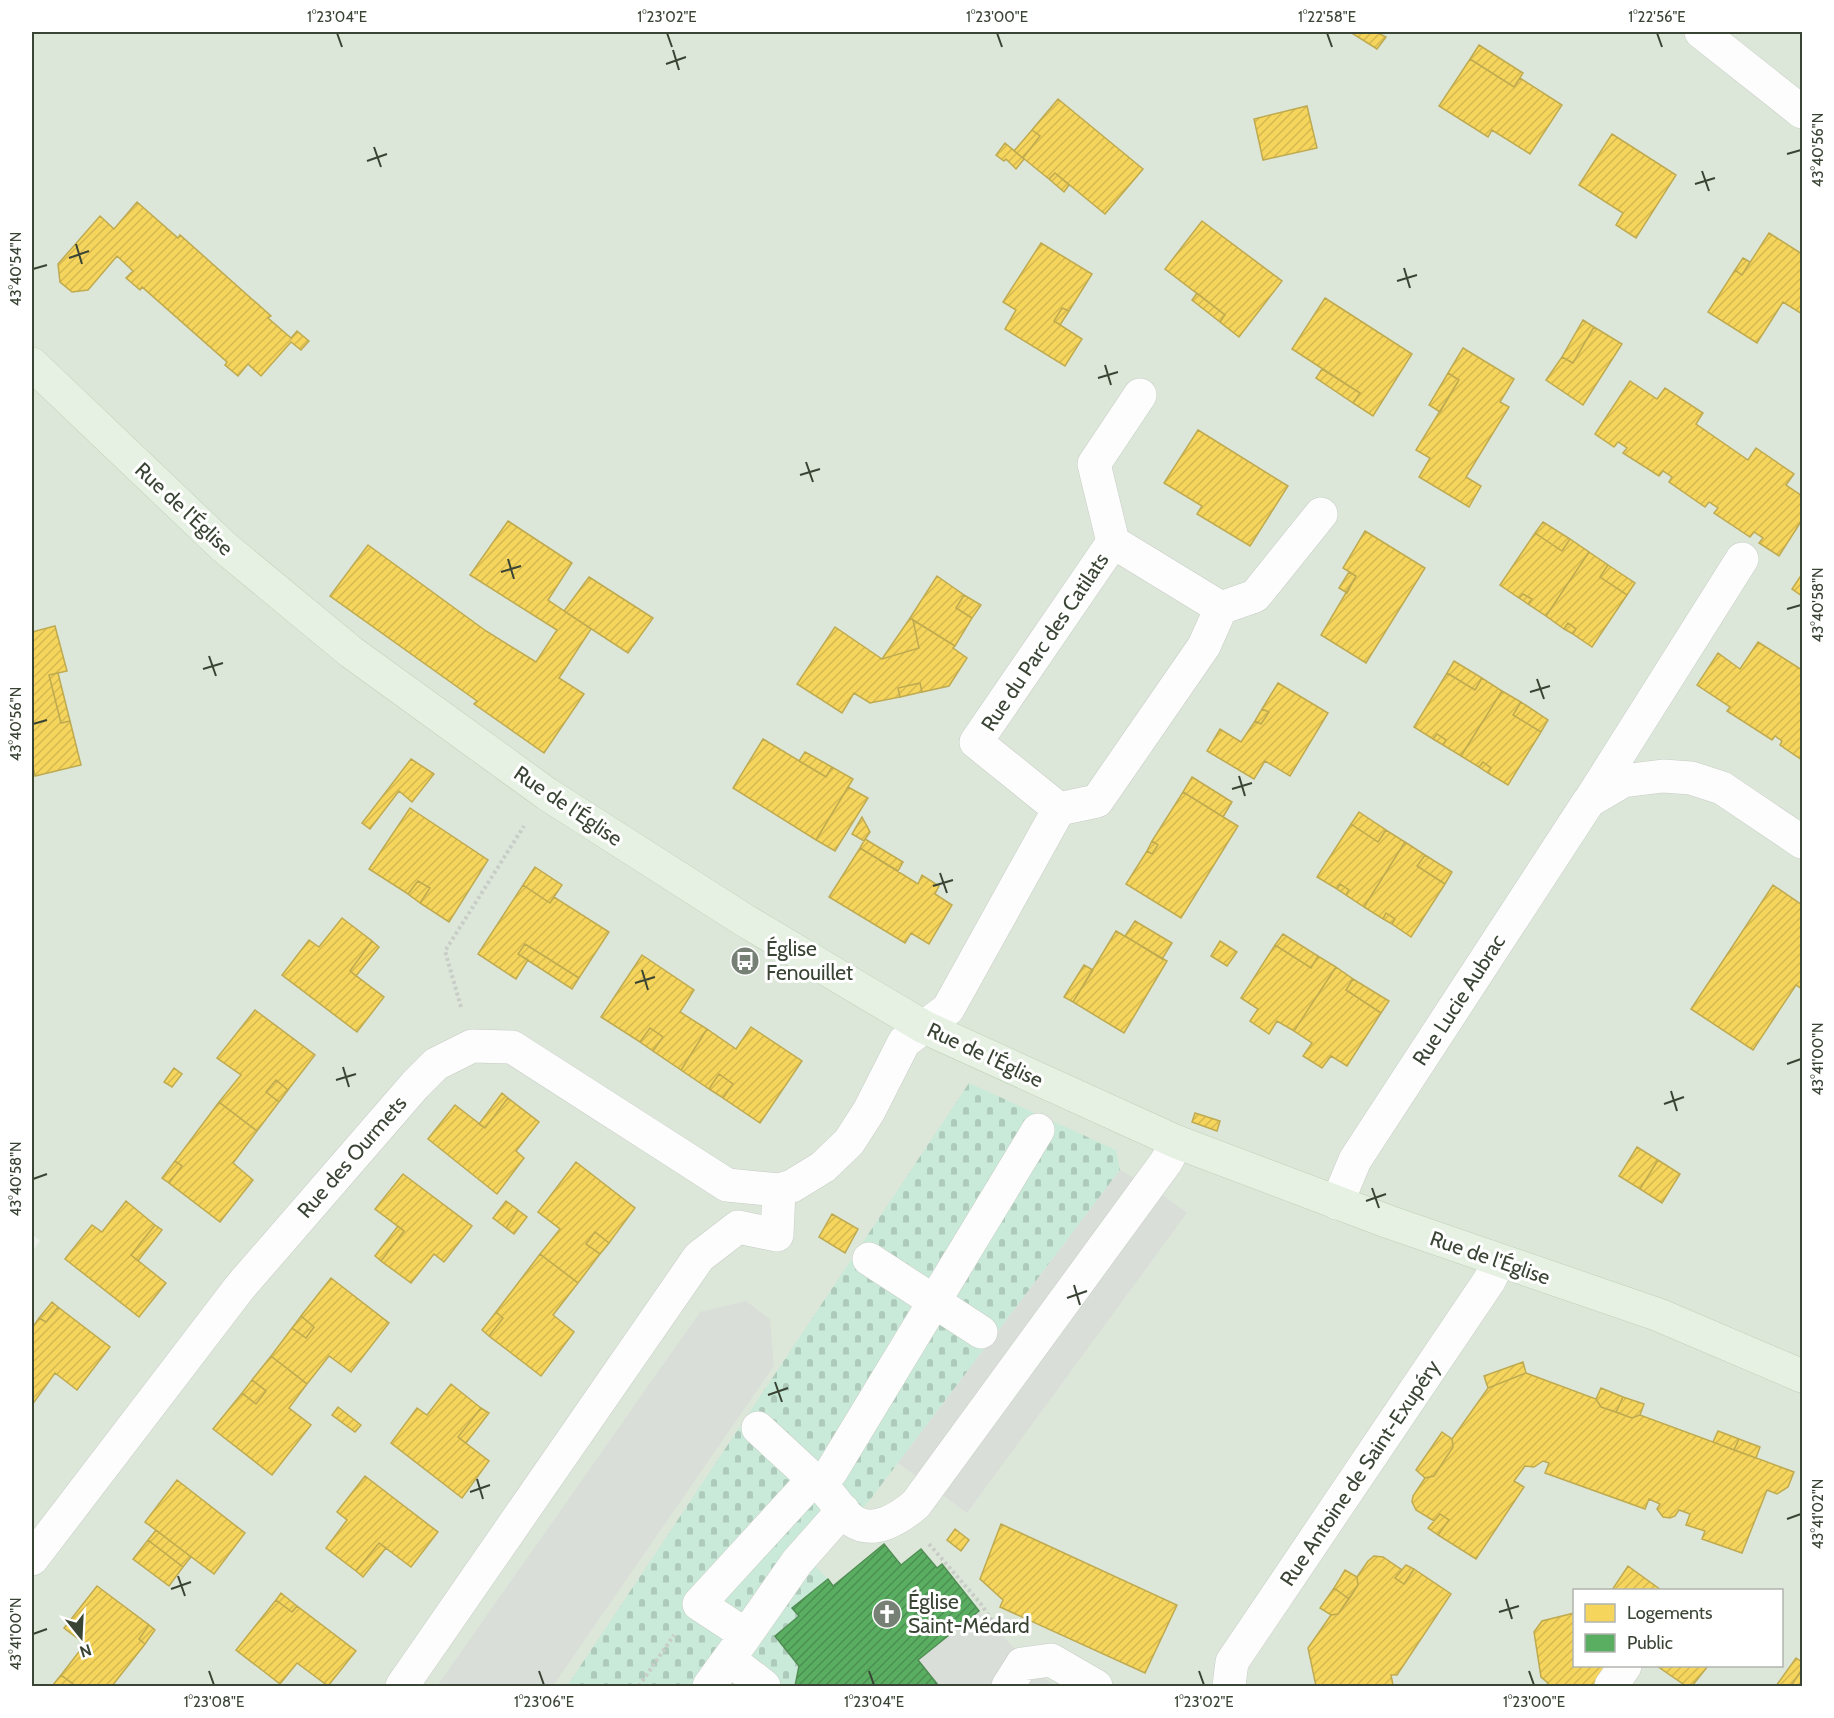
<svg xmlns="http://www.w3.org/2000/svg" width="1834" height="1718" font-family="Cabin,sans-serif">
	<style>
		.residential { fill: #dde7d9; fill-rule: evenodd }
		.cemetery { fill: url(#cemetery-stones) }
		.parking { fill: #daded8 }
		.homes { fill: url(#homes-hatch); stroke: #beaa50; stroke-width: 1.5 }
		.public { fill: url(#public-hatch); stroke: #508e54; stroke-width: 1.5 }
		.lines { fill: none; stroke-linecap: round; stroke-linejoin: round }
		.minor-casing { stroke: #c7cdc6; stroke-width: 34 }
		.major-casing { stroke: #bcd1b6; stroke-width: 34 }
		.path { stroke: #c9cdc7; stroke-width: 4; stroke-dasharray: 3 3; stroke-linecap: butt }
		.minor { stroke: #fcfdfc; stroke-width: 33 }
		.major { stroke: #e6f0e3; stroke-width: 33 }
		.ticks { fill: none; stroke: #3a4435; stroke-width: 2 }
		.labels { text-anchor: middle; stroke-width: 6; stroke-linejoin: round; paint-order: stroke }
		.street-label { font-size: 21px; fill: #3a4435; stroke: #fff }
		.poi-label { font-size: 21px; fill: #3a4435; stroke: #fff; text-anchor: start }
		.neatline { fill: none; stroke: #3a4435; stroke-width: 2 }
		.ticks-label { font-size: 15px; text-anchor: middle; fill: #3a4435 }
	</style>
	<defs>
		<pattern id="cemetery-stones" width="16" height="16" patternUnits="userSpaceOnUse" patternTransform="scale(1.5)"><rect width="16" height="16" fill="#c9ead8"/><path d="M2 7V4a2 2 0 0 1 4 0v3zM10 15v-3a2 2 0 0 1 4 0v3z" fill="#adcaba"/></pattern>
		<pattern id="homes-hatch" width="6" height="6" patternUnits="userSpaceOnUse" patternTransform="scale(1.5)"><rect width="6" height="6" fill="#f6d55c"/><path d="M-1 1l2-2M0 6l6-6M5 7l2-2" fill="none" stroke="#d4b851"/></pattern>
		<pattern id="public-hatch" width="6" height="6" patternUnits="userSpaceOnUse" patternTransform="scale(1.5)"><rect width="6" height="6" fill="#5aae61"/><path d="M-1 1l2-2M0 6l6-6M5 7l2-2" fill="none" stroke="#4b8f51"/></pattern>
	</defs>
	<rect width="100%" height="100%" fill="#e9efe8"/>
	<path class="residential" d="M32,32H1802V1686H32V1252L40,1241L32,1234ZM1574,1590H1782V1666H1574Z"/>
	<path class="cemetery" d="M969,1083L1116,1150L1120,1170L869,1501L811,1562L828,1579L793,1608L799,1616L775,1636L799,1666L795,1686H567Z"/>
	<path class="parking" d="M1120,1170L1160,1193L1187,1213L967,1513L898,1463Z
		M746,1301L770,1319L774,1366L553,1686H437L700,1312Z
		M979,1611L1041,1676L1056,1686H936L937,1685L918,1660Z"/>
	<path class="homes" d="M1350,32H1376L1386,37L1377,49Z
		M1479,45L1523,73L1514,87L1470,59Z
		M1470,59L1514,87L1520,78L1562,105L1530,154L1492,130L1488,137L1439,106Z
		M1058,99L1143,169L1105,214L1055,173L1049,179L1023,158L1040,136L1032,130Z
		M1307,106L1317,148L1263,160L1254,119Z
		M1032,130L1040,136L1023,158L1014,151Z
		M1612,134L1676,175L1636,238L1616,225L1623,213L1579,185Z
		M1005,143L1024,159L1016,169L1006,159L1004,161L996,155Z
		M1055,173L1069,185L1064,192L1049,179Z
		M137,202L178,238L180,235L271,316L268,318L291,338L297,331L309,341L301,350L291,342L261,376L248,364L238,376L225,365L227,362L142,287L140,290L126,278L133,271L117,256L88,290L72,292L60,282L58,264L100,216L114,229Z
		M1202,221L1282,281L1239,337L1220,322L1225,315L1165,269Z
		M1769,233L1802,254V314L1783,302L1757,343L1708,312L1735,270L1742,275Z
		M1041,243L1092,274L1069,311L1062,308L1054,321L1082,339L1065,366L1005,329L1016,310L1003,302Z
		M1743,258L1750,262L1742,275L1735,270Z
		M1197,293L1225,315L1220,322L1192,300Z
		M1325,298L1412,354L1373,416L1353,403L1360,393L1292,349Z
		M1062,308L1069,311L1060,325L1054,321Z
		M1583,320L1594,327L1573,363L1562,357Z
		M1594,327L1622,344L1583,405L1546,380L1562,357L1573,363Z
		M1463,348L1514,379L1500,402L1509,407L1466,477L1481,486L1469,507L1419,477L1430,458L1416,450L1459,380L1448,373Z
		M1322,369L1360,393L1353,403L1316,378Z
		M1448,373L1459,380L1440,412L1429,405Z
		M1630,381L1657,399L1665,388L1703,413L1696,424L1748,460L1756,448L1794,474L1786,485L1802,496V520L1779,556L1759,543L1763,538L1754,532L1750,537L1714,513L1718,508L1709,502L1705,507L1669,482L1672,477L1663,471L1659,476L1623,453L1627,448L1618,442L1614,447L1595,434Z
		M1198,430L1288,486L1250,546L1197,514L1202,506L1164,483Z
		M508,521L572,563L548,600L591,629L559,678L584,694L544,753L474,704L477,701L330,596L368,545L486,631L536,662L557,630L470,575Z
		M1543,522L1570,539L1562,551L1535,533Z
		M1365,531L1425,568L1366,663L1321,635L1356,576L1343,568Z
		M1535,533L1562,551L1570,539L1589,552L1546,616L1528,604L1532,599L1523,594L1519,598L1500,585Z
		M1589,552L1608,565L1600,577L1627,595L1592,647L1573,634L1576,629L1568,623L1564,629L1546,616Z
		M1608,565L1635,583L1627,595L1600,577Z
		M1349,572L1356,576L1347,593L1339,588Z
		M1802,574V596L1792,589Z
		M937,576L964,595L956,608L972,618L955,646L910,618Z
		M589,577L653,618L628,653L564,611Z
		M1523,594L1532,599L1528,604L1519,598Z
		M964,595L981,605L972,618L956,608Z
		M910,618L913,620L919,648L882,659Z
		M913,620L955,646L953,648L967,658L949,686L922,692L920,683L898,688L900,697L870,703L854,693L842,713L797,684L835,627L882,659L919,648Z
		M1568,623L1576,629L1573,634L1564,629Z
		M55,626L67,671L49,675L61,723L70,721L81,765L35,776L32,762V632Z
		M1758,642L1802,670V760L1780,745L1782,741L1775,736L1772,740L1727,711L1730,707L1697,685L1718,653L1740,669Z
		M1454,661L1482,678L1475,690L1447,673Z
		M58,673L70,721L61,723L49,675Z
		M1447,673L1475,690L1482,678L1502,691L1461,756L1443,745L1446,740L1437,734L1433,739L1414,727Z
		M920,683L922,692L900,697L898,688Z
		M1278,683L1328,713L1290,776L1265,761L1254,779L1207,751L1220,729L1241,742L1255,721L1261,724L1269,712L1262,709Z
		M1502,691L1521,702L1513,715L1541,732L1508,785L1488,773L1491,768L1483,762L1479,767L1461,756Z
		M1521,702L1548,720L1541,732L1513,715Z
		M1262,709L1269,712L1261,724L1255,721Z
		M1437,734L1446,740L1443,745L1433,739Z
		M763,739L826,777L832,767L853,779L816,840L733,788Z
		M805,752L832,767L826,777L799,761Z
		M411,759L434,774L412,802L399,791L370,829L362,823Z
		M1483,762L1491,768L1488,773L1479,767Z
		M1192,777L1232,802L1223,817L1183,792Z
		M848,787L868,798L835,851L816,840Z
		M1183,792L1238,826L1181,918L1126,884L1147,851L1152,854L1158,845L1152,841Z
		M410,808L488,860L449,922L420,903L430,888L418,881L408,894L369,869Z
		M1359,812L1386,830L1378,842L1351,824Z
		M862,817L870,832L864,841L852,834Z
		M1351,824L1378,842L1386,830L1405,842L1364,907L1346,895L1349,890L1340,884L1337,889L1317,877Z
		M865,839L903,862L898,871L860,848Z
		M1152,841L1158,845L1152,854L1147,851Z
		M1405,842L1425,855L1417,866L1445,884L1411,937L1392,924L1395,919L1386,913L1383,919L1364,907Z
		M860,848L918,884L922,875L939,886L935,894L952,905L929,944L911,933L905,943L829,897Z
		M1425,855L1452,872L1445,884L1417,866Z
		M535,867L562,885L550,903L523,885Z
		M418,881L430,888L420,903L408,894Z
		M1340,884L1349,890L1346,895L1337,889Z
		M523,885L550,903L554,897L609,932L579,978L525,944L518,954L528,960L516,979L478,954Z
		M1773,885L1802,905V989L1796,985L1753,1050L1691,1009Z
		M1386,913L1395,919L1392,924L1383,919Z
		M342,918L372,941L350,971L384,997L357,1032L282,975L309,940L319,947Z
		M1135,921L1172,943L1162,959L1125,936Z
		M1116,931L1167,961L1124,1033L1073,1002Z
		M1283,934L1318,956L1311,968L1275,945Z
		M372,941L379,947L356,976L350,971Z
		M1220,941L1237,952L1227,966L1211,956Z
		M525,944L579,978L572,989L518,954Z
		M1275,945L1311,968L1318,956L1336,967L1294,1031L1277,1021L1269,1034L1250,1021L1258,1009L1241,998Z
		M642,955L694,990L680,1012L707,1029L681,1070L653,1051L663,1037L650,1028L640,1042L601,1017Z
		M1084,965L1093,970L1073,1002L1064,997Z
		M1336,967L1353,979L1346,990L1381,1013L1347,1066L1331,1056L1322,1068L1303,1056L1312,1043L1294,1031Z
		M1353,979L1389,1001L1381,1013L1346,990Z
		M255,1010L315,1055L288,1090L276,1080L266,1092L279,1102L257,1131L219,1102L241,1075L217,1058Z
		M751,1027L802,1061L760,1123L723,1098L733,1084L719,1074L709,1089L681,1070L707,1029L736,1049Z
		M650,1028L663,1037L653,1051L640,1042Z
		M174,1068L182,1074L172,1087L164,1082Z
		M719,1074L733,1084L723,1098L709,1089Z
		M276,1080L288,1090L279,1102L266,1092Z
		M502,1093L508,1098L485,1128L479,1124Z
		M508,1098L539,1122L516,1151L524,1158L497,1194L428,1139L455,1105L485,1128Z
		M219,1102L257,1131L233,1163L253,1180L220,1222L169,1183L182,1166L175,1161Z
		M1195,1113L1220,1121L1217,1131L1192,1122Z
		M1637,1147L1658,1160L1640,1189L1619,1176Z
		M1658,1160L1680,1174L1662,1203L1640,1189Z
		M175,1161L182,1166L169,1183L162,1178Z
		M576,1162L635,1208L609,1243L595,1232L586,1244L600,1254L578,1283L540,1254L560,1229L538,1212Z
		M403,1174L472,1226L444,1262L434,1254L411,1283L381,1261L404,1231L375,1209Z
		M126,1201L155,1225L131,1255L166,1283L139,1317L65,1259L92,1225L102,1232Z
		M506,1201L518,1210L506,1228L493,1218Z
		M518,1210L527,1217L514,1234L506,1228Z
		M832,1214L858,1229L845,1253L819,1237Z
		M155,1225L162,1230L138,1261L131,1255Z
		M398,1226L404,1231L381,1261L375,1256Z
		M595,1232L609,1243L600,1254L586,1244Z
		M540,1254L578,1283L553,1315L574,1332L541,1376L489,1336L503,1318L496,1312Z
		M331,1278L389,1323L351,1372L329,1356L307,1384L271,1356L292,1328L306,1338L314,1327L301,1316Z
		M52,1302L58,1307L46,1322L39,1318Z
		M58,1307L110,1347L77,1390L55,1373L32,1405V1328L39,1318L46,1322Z
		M496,1312L503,1318L489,1336L482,1330Z
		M301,1316L314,1327L306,1338L292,1328Z
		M271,1356L307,1384L289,1408L311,1425L272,1475L213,1429L242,1393L256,1404L266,1391L252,1380Z
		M1523,1362L1526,1373L1488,1388L1484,1376Z
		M1526,1373L1596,1399L1601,1407L1632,1418L1640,1415L1794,1472L1788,1487L1777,1494L1767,1490L1742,1553L1702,1539L1705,1531L1686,1525L1690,1514L1679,1510L1675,1516L1670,1518L1663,1517L1657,1509L1660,1504L1649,1499L1645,1509L1545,1473L1549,1463L1543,1461L1534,1467L1525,1466L1514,1481L1524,1487L1476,1559L1438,1535L1449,1520L1440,1514L1434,1521L1416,1510L1412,1502L1413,1496L1425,1478L1434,1476L1453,1447L1452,1439L1488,1388Z
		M252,1380L266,1391L256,1404L242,1393Z
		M451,1384L481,1408L458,1437L489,1461L462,1498L391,1443L417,1408L427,1415Z
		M1601,1388L1623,1397L1616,1412L1601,1407L1596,1399Z
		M1623,1397L1644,1404L1640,1415L1632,1418L1616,1412Z
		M338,1407L361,1425L355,1432L332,1415Z
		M481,1408L489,1413L466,1443L458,1437Z
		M1718,1431L1739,1439L1734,1450L1713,1442Z
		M1442,1432L1452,1439L1453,1447L1434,1476L1425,1478L1416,1470Z
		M1739,1439L1760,1447L1756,1458L1734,1450Z
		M365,1476L438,1532L411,1567L379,1543L356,1571L326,1548L347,1520L337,1512Z
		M177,1480L245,1533L214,1574L145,1522Z
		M1440,1514L1449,1520L1438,1535L1428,1528Z
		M1001,1524L1177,1605L1145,1673L1000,1607L1003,1600L980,1579Z
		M955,1529L969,1540L961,1551L947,1540Z
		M156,1530L191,1557L183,1567L148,1540Z
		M148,1540L183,1567L169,1586L133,1559Z
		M379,1543L386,1548L363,1577L356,1571Z
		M1374,1556L1383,1557L1402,1570L1395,1578L1404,1584L1414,1569L1451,1594L1397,1675H1391L1393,1685L1398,1686H1316L1308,1648L1331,1615L1338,1614L1358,1585L1357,1577L1368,1561Z
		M1406,1565L1414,1569L1404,1584L1395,1578Z
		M1628,1566L1661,1590H1612Z
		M1345,1570L1357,1577L1358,1585L1349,1599L1334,1588Z
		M97,1586L149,1625L139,1639L145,1644L112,1686H76L61,1675L85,1644L64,1628Z
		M1334,1588L1349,1599L1338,1614L1331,1615L1320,1608Z
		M281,1593L297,1606L292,1612L276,1600Z
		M276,1600L292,1612L297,1606L356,1651L328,1686L297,1663L280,1684L236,1650Z
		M1574,1613V1666H1609L1594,1686H1546L1548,1683L1541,1677L1534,1632L1542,1621Z
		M149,1625L155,1630L145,1644L139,1639Z
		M1796,1658L1802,1662V1669L1791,1686H1776Z
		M1657,1666H1708L1692,1686H1686Z
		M1802,1669V1686H1791Z
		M61,1675L76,1686H52Z"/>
	<path class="public" d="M884,1544L901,1565L921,1549L937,1568L942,1564L979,1611L918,1660L938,1685L795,1686L799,1666L775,1636L799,1616L792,1608L828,1579L833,1586Z"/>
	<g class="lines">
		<g class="minor-casing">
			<path id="minor" d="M1701,32L1802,112
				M1113,542L976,742L1059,809L1097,801L1204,646L1221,608
				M1113,542L1094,464L1140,395
				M1113,542L1221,608
				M1221,608L1255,596L1321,514
				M1592,797L1742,559
				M1337,1203L1355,1160L1589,801L1623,781L1663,776L1691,778L1722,788L1802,842
				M869,1259L981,1332
				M758,1428L810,1476
				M831,1472L1038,1130
				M809,1484L699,1604L746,1635L797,1562L843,1510
				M828,1493C836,1502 844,1515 853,1521C874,1535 900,1518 916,1504L1166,1162L1177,1142
				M32,1559L240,1287L415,1085L436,1064L472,1046L512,1047L727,1185L779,1190L792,1186L823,1167L849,1142L869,1111L904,1042L948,1009L1059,809
				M729,1659L764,1686
				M402,1686L699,1257L738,1227L777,1235L779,1190
				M709,1686L746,1635
				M1008,1686L1022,1664L1051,1660L1096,1686
				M1229,1686L1232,1662L1489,1281L1499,1261
				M1611,1686L1625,1666"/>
		</g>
		<g class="major-casing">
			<path id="major" d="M32,364L224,547L351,652L547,794L744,920L924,1027L1177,1142L1389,1222L1659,1315L1802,1376"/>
		</g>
		<path class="path" d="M461,1007L445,951L524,826
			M929,1544L981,1604L999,1631
			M639,1686L674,1635"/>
		<use href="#minor" class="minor"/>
		<use href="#major" class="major"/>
	</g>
	<path class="ticks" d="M337,33L342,47M667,33L672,47M997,33L1002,47M1327,33L1332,47M1657,33L1662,47M673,50L679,70M666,64L686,57M374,147L381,167M1787,154L1801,150M367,161L387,154M1702,171L1709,191M1695,184L1715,178M76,244L82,264M69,258L89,251M1404,268L1410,288M33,269L47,265M1397,281L1417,275M1105,365L1111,385M1098,378L1118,372M806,462L813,482M800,475L820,469M508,559L514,579M501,572L521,566M1787,609L1801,605M209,656L216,676M203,669L223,663M1537,679L1544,699M1530,692L1550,686M33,724L47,720M1239,776L1245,796M1232,789L1252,783M940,873L947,893M933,886L953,880M642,970L648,990M635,983L655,977M1787,1064L1801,1059M343,1067L349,1087M336,1080L356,1074M1671,1091L1677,1111M1664,1104L1684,1097M33,1179L47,1174M1372,1188L1379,1208M1366,1201L1386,1194M1074,1285L1080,1305M1067,1298L1087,1291M775,1382L782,1402M768,1395L788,1388M477,1479L483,1499M470,1492L490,1485M1787,1519L1801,1514M178,1576L185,1596M171,1589L191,1582M1506,1599L1512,1619M1499,1612L1519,1606M33,1634L47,1629M209,1671L214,1685M539,1671L544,1685M869,1671L874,1685M1199,1671L1204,1685M1529,1671L1534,1685"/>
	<defs>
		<g id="bus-disc" transform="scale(1.5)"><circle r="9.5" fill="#778074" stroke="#fff"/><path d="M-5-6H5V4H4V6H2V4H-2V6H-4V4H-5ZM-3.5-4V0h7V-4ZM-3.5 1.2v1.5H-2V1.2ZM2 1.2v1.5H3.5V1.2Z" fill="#fff"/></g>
		<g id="church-disc" transform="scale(1.5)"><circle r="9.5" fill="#778074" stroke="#fff"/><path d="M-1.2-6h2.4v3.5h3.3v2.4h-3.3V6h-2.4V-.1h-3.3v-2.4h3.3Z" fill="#fff"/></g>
	</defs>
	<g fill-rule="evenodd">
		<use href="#bus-disc" x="745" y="961"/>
		<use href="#church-disc" x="887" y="1614"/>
	</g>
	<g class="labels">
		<g class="street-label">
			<text transform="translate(184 509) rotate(43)" y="7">Rue de l'Église</text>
			<text transform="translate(1045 642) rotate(-56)" y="7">Rue du Parc des Catilats</text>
			<text transform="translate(568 806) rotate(34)" y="7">Rue de l'Église</text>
			<text transform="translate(1459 1000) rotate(-57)" y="7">Rue Lucie Aubrac</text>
			<text transform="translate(985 1055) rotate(25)" y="7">Rue de l'Église</text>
			<text transform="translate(352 1157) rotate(-49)" y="7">Rue des Ourmets</text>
			<text transform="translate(1490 1258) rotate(19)" y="7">Rue de l'Église</text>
			<text transform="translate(1360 1473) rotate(-56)" y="7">Rue Antoine de Saint-Exupéry</text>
		</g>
		<g class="poi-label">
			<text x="766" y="956">Église<tspan x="766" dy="24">Fenouillet</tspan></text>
			<text x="908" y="1609">Église<tspan x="908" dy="24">Saint-Médard</tspan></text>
		</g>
	</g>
	<rect width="1834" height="1718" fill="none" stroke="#ffffff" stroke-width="66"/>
	<rect x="1573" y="1589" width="210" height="78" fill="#ffffff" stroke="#b0b4ae" stroke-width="1.5"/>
	<rect x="1585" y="1604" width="30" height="18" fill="#f6d55c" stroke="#b0b4ae" stroke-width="1.5"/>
	<text x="1627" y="1619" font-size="18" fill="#3a4435">Logements</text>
	<rect x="1585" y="1634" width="30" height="18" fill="#5aae61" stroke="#b0b4ae" stroke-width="1.5"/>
	<text x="1627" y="1649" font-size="18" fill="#3a4435">Public</text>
	<g transform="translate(81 1637) rotate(162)" stroke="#ffffff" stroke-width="4.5" paint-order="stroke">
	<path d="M0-4.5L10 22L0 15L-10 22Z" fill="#3a4435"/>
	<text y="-9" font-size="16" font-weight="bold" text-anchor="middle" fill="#3a4435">N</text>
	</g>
	<rect x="33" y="33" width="1768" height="1652" class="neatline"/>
	<g class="ticks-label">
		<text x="337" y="22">1°23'04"E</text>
		<text x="667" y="22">1°23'02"E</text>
		<text x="997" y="22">1°23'00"E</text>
		<text x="1327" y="22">1°22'58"E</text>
		<text x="1657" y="22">1°22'56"E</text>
		<text transform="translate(1818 150) rotate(-90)" y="5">43°40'56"N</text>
		<text transform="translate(16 269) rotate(-90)" y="5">43°40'54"N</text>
		<text transform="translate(1818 605) rotate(-90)" y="5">43°40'58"N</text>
		<text transform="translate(16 724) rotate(-90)" y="5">43°40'56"N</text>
		<text transform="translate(1818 1059) rotate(-90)" y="5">43°41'00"N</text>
		<text transform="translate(16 1179) rotate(-90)" y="5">43°40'58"N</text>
		<text transform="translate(1818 1514) rotate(-90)" y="5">43°41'02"N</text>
		<text transform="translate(16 1634) rotate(-90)" y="5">43°41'00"N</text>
		<text x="214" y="1707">1°23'08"E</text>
		<text x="544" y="1707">1°23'06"E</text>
		<text x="874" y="1707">1°23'04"E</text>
		<text x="1204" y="1707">1°23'02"E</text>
		<text x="1534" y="1707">1°23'00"E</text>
	</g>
</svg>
